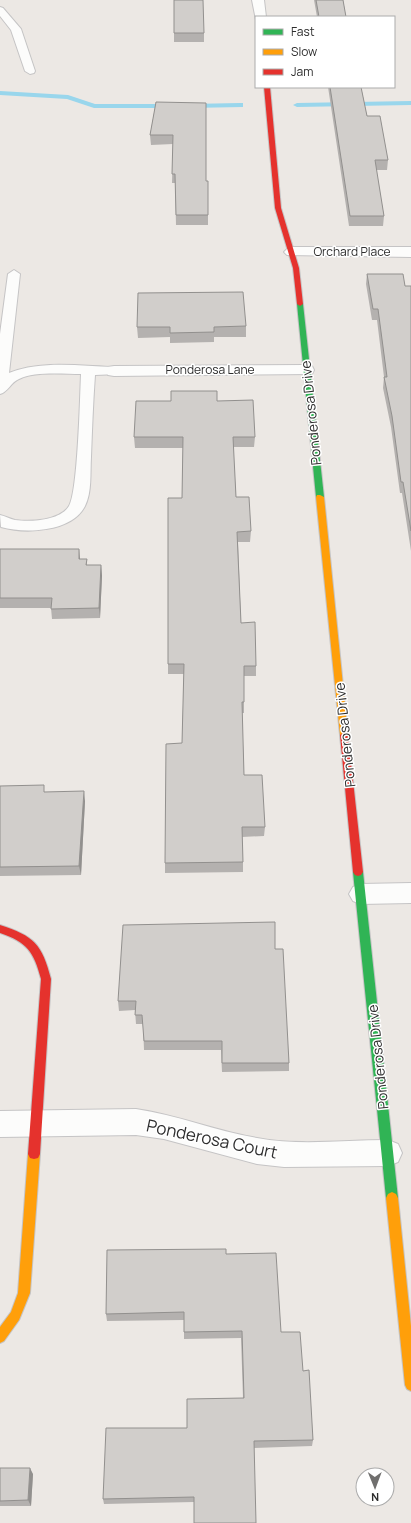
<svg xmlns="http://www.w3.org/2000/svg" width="411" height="1523" font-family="Manrope,sans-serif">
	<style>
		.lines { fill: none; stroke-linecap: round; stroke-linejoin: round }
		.stream { fill: #99d6ec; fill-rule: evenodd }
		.lane-casing { stroke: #c5c4c5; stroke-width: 2 }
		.street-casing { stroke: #c5c4c5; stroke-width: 2 }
		.fast-casing { stroke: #c5c4c5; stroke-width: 2 }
		.slow-casing { stroke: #c5c4c5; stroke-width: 2 }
		.jam-casing { stroke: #c5c4c5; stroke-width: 2 }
		.lane { fill: #fcfcfb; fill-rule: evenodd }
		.street { fill: #fcfcfb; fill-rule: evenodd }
		.fast { fill: #30b455; fill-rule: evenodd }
		.slow { fill: #ff9f0a; fill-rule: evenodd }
		.jam { fill: #e5322d; fill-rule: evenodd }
		.wall { fill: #b4b1af }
		.shaded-wall { fill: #92908e }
		.building { fill: #d1cecb; stroke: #92908e }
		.labels { text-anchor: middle; stroke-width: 3; stroke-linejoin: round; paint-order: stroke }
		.far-street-label { font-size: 12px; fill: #2e2e2e; stroke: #fff }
		.street-label { font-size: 14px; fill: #2e2e2e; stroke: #fff }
		.near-street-label { font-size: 17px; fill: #2e2e2e; stroke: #fff }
	</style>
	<rect width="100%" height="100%" fill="#ece8e4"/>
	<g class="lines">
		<path class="stream" d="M0,91L68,95L95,104H171L175,106L171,108H94L67,99L0,95Z
			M411,101V105L297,107L293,105L297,103Z
			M240,103H243V107L189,108L185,106L189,104Z"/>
		<g class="lane-casing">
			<path id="lane" d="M0,7L3,8L21,29L35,71L34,73L30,74L25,71L11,30L0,16Z
				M14,270L20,274L9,373C41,360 80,366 114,367L119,368L121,371L119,374L95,375C93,402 92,430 91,457C90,473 92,492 85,506C72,532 26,534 1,527L0,515C5,516 10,519 15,520C30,522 60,521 69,506C78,492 80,397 81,374C64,374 34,371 19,379C11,382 8,392 0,394V334L8,274Z"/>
		</g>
		<g class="street-casing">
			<path id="street" d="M252,0H264L266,17H256V20Z
				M292,247H411V257L287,255L284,252L287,249Z
				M306,365L312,366L314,370L312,374L114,376L108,375L106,371L108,367L114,366Z
				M411,883V903L361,904L353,901L349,894L353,887L361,884Z
				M136,1109C177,1115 216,1131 257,1138C298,1146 346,1140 388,1140L398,1144L402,1153L398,1162L388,1166L284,1167L257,1164L164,1139L136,1135L0,1137V1111Z"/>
		</g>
		<g class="fast-casing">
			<path id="fast" d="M300,302L303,304L324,497L320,499L316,497L297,304Z
				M358,868L361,869L363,872L398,1198L396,1202L392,1204L388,1202L386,1198L353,872L355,869Z"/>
		</g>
		<g class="slow-casing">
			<path id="slow" d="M317,495H320L324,497L348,735L344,738L340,735L316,497Z
				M34,1149L38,1150L40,1154L30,1293L19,1320L4,1341L0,1343V1327L11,1312L18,1293L28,1154L30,1150Z
				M392,1192L396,1194L398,1198L411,1326V1391L407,1389L405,1385L386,1198L388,1194Z"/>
		</g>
		<g class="jam-casing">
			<path id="jam" d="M264,87H270L281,208L299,268L303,304L300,306L297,304L293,268L275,208Z
				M344,732L348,735L363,872L361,875L358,876L355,875L353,872L340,735Z
				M0,925C34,936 42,944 51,979L40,1154L38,1158L34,1159L30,1158L28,1154L41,979C34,952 27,942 0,933Z"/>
		</g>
		<use href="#lane" class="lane"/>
		<use href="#street" class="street"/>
		<use href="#fast" class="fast"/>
		<use href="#slow" class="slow"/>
		<use href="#jam" class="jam"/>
	</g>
	<path class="wall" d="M174,0L204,33V42H174Z
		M314,0H343L346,17H317Z
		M328,87H361L367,116L388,160L387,170H376L384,216L383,226H349Z
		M156,102L206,181H208V225H176L175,183H172L173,144L151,145L150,135Z
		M367,274L405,286H411V551L402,493H400L391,427L383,388L384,377L377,320H372L366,284Z
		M246,326V337H214V342L170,343V337L138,338L137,327Z
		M171,401H217L255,437L254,447H233L236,497L251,531L250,542H238L241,623L256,666V676H244V713H242L244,775L265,827L264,836L242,837L243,862V872L165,873V863L182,743L184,674H168V664L182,498L183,448H135L134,437Z
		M0,549L80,559H87V565H101L102,576L100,618L52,619L51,608H0Z
		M0,786L45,792L85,801L81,875L0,876Z
		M275,949L289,1063V1071L222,1072L221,1050H144L143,1024H136L135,1010L119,1011L118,1001Z
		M226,1254L281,1332L303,1371L313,1440L312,1446L254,1448L194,1502L104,1504L103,1499L187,1428L243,1398L241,1338L184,1339V1320L107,1321L106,1314Z
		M0,1468L33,1474L31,1506H0Z"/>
	<path class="shaded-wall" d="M79,549L80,559H79Z
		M101,565L102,576L100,618L99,608Z
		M84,791L85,801L81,875L79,866Z
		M30,1468L33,1474L31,1506L28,1500Z"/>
	<path class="building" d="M174,0H203L204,33H174Z
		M316,0H343L346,17H319Z
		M330,87H361L367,116H380L388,160H375L384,216H350Z
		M156,102L206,103V181H208V215H176L175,174H172L173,135H150Z
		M367,274H403L405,286H411V531L403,482H401L392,416L384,377H387L378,309H373Z
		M243,292L246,326L214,327V332L170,333V327H137L138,293Z
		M171,391H217V401L253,400L255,437H233L236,497H249L251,531L237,532L241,623L255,622L256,666H244V702H242L244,775H262L265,827H242L243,862L165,863L166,744L182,743L184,664H168V498H182L183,437H134L136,401H171Z
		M0,549H79V559H87L86,565H101L99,608L51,609L52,598H0Z
		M44,785V792L84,791L79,866L0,867V786Z
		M275,922V949H283L289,1063H222V1041H144L142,1015H135L136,1001H118L123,925Z
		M226,1249V1254L276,1253L281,1332H300L303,1371L309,1370L313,1440L254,1441L256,1523H194V1497L103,1499L106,1428H187V1399L244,1398L242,1331L184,1332V1312L106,1314L107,1250Z
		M0,1468H30L28,1500L0,1501Z"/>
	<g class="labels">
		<g class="far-street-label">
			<text x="352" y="256">Orchard Place</text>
			<text x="210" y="374">Ponderosa Lane</text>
		</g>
		<g class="street-label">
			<text transform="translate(311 413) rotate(-96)" y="5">Ponderosa Drive</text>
			<text transform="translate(345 735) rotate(-96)" y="5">Ponderosa Drive</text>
			<text transform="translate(378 1057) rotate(-96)" y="5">Ponderosa Drive</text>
		</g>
		<g class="near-street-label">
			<text transform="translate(212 1139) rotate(12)" y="6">Ponderosa Court</text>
		</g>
	</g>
	<rect x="255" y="16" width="140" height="72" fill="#ffffff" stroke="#ababab"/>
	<rect x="263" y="29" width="20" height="6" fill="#30b455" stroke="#ababab"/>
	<text x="291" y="36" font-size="12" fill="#2e2e2e">Fast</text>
	<rect x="263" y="49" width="20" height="6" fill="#ff9f0a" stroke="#ababab"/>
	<text x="291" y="56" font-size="12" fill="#2e2e2e">Slow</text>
	<rect x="263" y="69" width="20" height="6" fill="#e5322d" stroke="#ababab"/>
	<text x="291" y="76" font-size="12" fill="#2e2e2e">Jam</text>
	<g transform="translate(375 1487) rotate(179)"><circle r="19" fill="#ffffff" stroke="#ababab"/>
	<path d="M0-3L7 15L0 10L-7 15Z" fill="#706f6e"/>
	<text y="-6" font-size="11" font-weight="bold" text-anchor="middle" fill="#2e2e2e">N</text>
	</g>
</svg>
